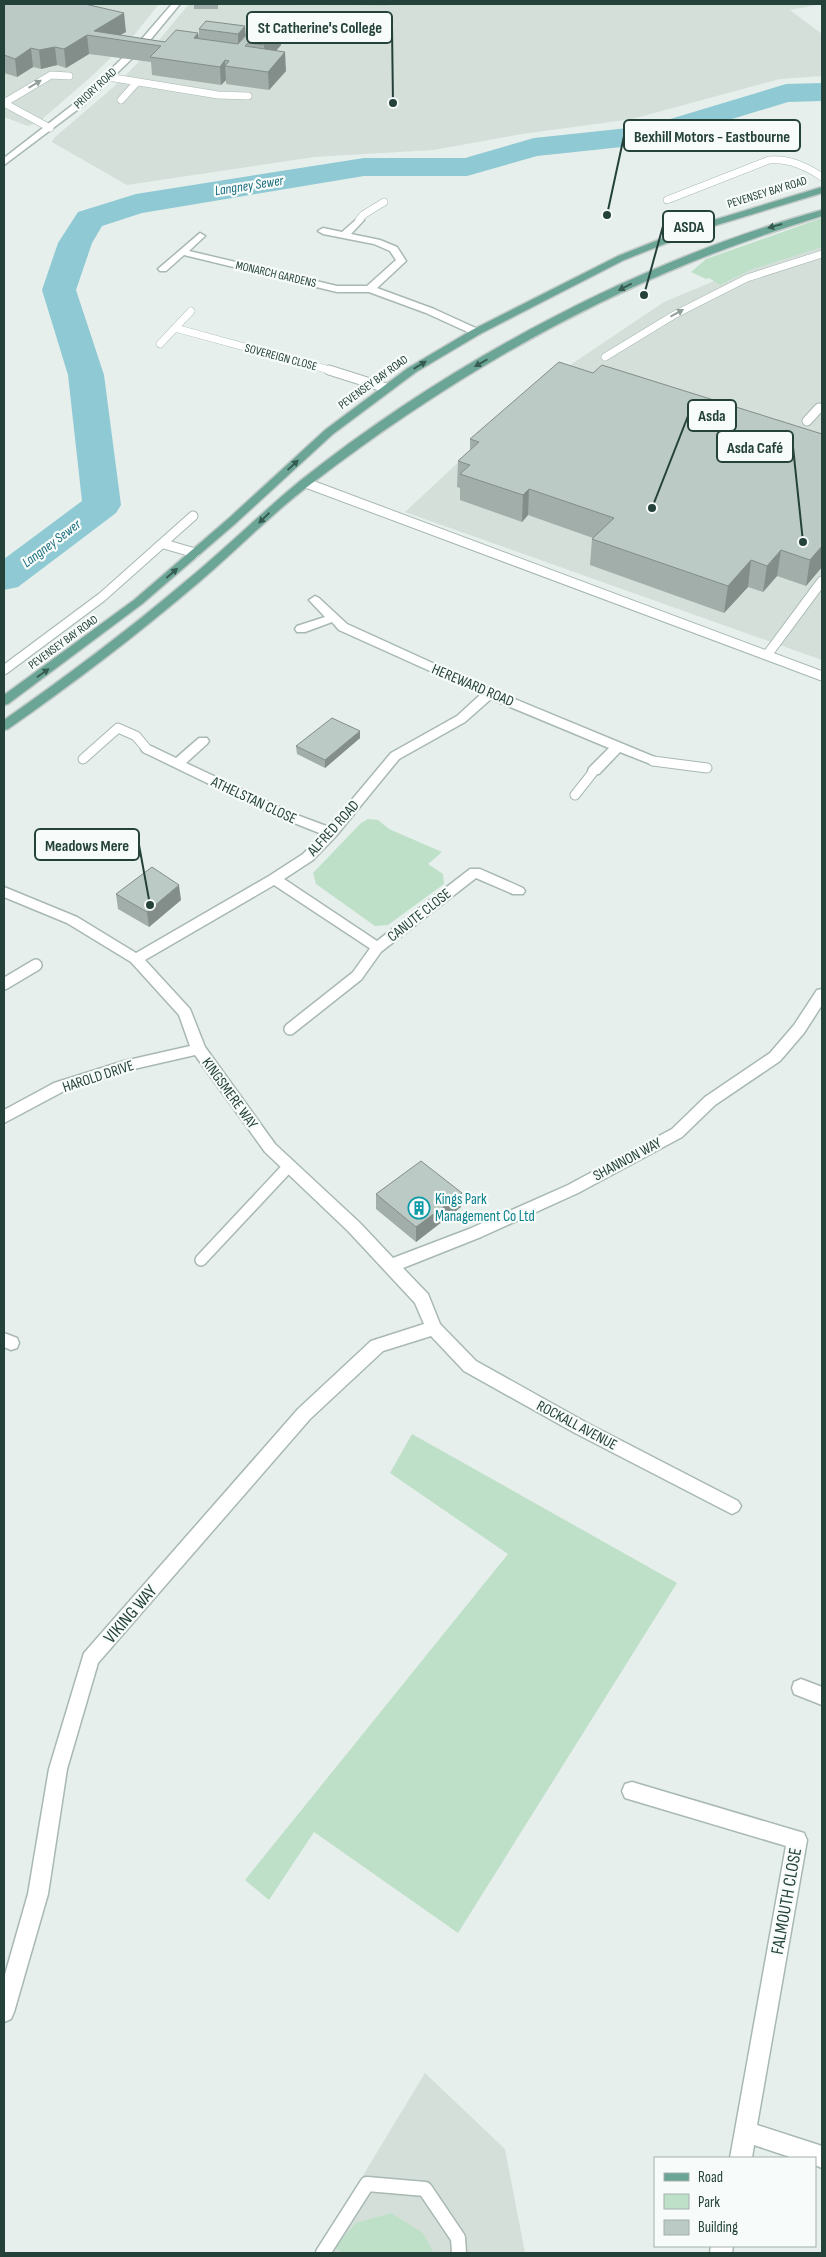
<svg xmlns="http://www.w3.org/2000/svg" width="826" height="2257" font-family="'Sofia Sans Condensed',sans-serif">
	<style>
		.built { fill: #d4dfda }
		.green { fill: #bfe0c8 }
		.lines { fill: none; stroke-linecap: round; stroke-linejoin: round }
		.river { fill: #8ec9d4; fill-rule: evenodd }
		.service-far3-casing { stroke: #a8b8b2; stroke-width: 8 }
		.service-far2-casing { stroke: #a8b8b2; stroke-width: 11 }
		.service-far1-casing { stroke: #a8b8b2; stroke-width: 14 }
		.service-casing { stroke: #a8b8b2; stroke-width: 17 }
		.minor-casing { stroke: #a8b8b2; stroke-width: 3 }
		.tertiary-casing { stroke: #a8b8b2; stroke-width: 3 }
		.primary-casing { stroke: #c2cac8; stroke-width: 3 }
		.service-far3 { stroke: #fff; stroke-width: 7 }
		.service-far2 { stroke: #fff; stroke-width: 9 }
		.service-far1 { stroke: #fff; stroke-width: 11 }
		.service { stroke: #fff; stroke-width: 14 }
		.minor { fill: #fff; fill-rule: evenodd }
		.tertiary { fill: #fff; fill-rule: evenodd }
		.primary { fill: #6aa596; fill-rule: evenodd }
		.wall { fill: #a1aea9 }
		.shaded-wall { fill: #838d89 }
		.building { fill: #bbcac4; stroke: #838d89 }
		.oneway { fill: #92a09c }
		.oneway2 { fill: #365b51 }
		.labels { text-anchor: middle; stroke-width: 4.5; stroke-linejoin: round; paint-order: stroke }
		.far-street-label { font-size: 12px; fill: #24423a; stroke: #f7fbf9 }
		.far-water-label { font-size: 14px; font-style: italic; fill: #1c6f80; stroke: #f7fbf9 }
		.street-label { font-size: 15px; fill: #24423a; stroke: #f7fbf9 }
		.culture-label { font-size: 15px; fill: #0d838f; stroke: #f7fbf9; text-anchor: start }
		.near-street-label { font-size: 18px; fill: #24423a; stroke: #f7fbf9 }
		.leader { fill: none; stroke: #24423a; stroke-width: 2 }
		.callout-dot { fill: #24423a; stroke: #f7fbf9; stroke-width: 2 }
		.callout { fill: #f7fbf9; stroke: #24423a; stroke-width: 2 }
		.callout-label { font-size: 16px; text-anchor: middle; font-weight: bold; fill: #24423a }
	</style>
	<rect width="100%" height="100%" fill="#e6efeb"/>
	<path class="built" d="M4,4H159L135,34L93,75L40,121L28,126L4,117Z
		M189,4L387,6L402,4H822L790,10L822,34V76L780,79L632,119L522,134L433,150L314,157L127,185L52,142L54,138L117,84L155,45Z
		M822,243V660L405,512L542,384L664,302L772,257Z
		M425,2073L505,2149L525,2253H316Z"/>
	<path class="green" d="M189,4H402L387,6Z
		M822,218V247L750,270L720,285L709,278L706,279L691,272L706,259Z
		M368,819L378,820L389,829L442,852L428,864L443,874L444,884L388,925L375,926L316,884L313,873L361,823Z
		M412,1434L677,1583L458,1933L314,1832L269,1900L245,1880L508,1554L390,1473Z
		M391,2213L423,2233L434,2253H344L334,2248L356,2223Z"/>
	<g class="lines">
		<path class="river" d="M822,83V101L788,102L650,144L537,156L467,176H364L142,213L102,226L92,243L76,290L104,375L121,505L116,513L18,587L4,590V559L82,501L68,375L42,290L58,243L78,212L136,194L364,158H465L534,138L647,126L786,84Z"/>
		<g class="service-far3-casing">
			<path id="service-far3" d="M108,77L218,95L248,96
				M121,100L137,82
				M50,128L4,103L51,75L69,76
				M667,200L769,160C789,158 806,166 822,177
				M359,220L363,215L384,202
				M175,328L333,371
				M160,344L191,311
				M605,357L674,315L747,278L822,254"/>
		</g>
		<g class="service-far2-casing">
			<path id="service-far2" d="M329,370L386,388
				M807,421L819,408
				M306,483L822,676
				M164,544L195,553
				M767,655L822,581
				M4,670L102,597L193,516
				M83,759L118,728L136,736L147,749
				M653,761L707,768
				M575,795L594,771"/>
		</g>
		<g class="service-far1-casing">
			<path id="service-far1" d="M4,984L36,965
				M290,1029L357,976L377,948
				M201,1260L289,1166"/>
		</g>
		<g class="service-casing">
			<path id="service" d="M323,2253L367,2184L425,2189L458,2238L459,2253"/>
		</g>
		<g class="minor-casing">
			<path id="minor" d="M359,217L364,220L351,234L380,240L397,247L406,261L377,288L434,309L480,330V334H472L426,313L369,292H337L184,255L166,271H160L158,269L200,233L205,236L189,251L337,286H367L396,260L390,251L374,244L323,234L318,231L323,228L342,232Z
				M315,596L319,598L347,624L483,686L657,758L659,761L653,765L620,752L599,774H589L588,771L589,768L609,748L491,699L465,722L399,759L336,836L313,860L284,879L377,941L470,869H480L523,888L525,891L523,894H513L476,878L382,951L377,953L274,885L145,960L190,1009L205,1047L275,1144L360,1223L393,1258L469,1229L568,1185L672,1129L705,1097L770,1053L794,1025L817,990L822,989V1005L804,1033L780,1061L715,1105L682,1137L578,1193L481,1237L403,1268L428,1294L440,1324L476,1361L587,1423L738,1501L741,1506L738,1511L732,1514L726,1511L575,1433L464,1371L431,1336L383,1351L310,1419L98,1663L67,1769L48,1894L14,2012L11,2019L4,2022V1978L28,1894L49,1769L84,1653L298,1409L371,1341L424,1324L415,1303L348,1231L265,1152L195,1055L125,1071L64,1091L4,1123V1110L54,1083L124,1061L190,1046L179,1015L131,962L67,923L4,897V887L77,917L136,953L269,876L303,854L322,834C261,811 202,780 143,752L141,749L143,746H151L176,758L199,738H207L209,741L207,744L186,763L297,815L329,827L391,753L457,716L481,694L339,630L332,622L305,632H297L295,629L297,626L325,617L309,600Z
				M4,1333L17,1338L19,1343L17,1348L11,1350L4,1347Z
				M801,1679L822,1687V1705L794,1694L792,1688L794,1682Z
				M632,1782L804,1833L807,1840L757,2125L822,2146V2168L815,2165V2158H793L754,2145L752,2158H730L786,1846L625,1798L622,1791L625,1784Z
				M711,2246H733L732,2253H710Z"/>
		</g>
		<g class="tertiary-casing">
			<path id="tertiary" d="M172,4H180L146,45L85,104L4,165V158L79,100L140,41Z"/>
		</g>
		<g class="primary-casing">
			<path id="primary" d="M822,187V193L697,231L624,260L480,334L416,372L333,434L236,523L142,604L8,704L4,705V695L134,600L228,519L325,430L408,368L472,330L618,256L691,227Z
				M822,210V216C777,230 733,245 689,263C553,318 427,395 311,484C271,514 236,551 198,583C137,635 74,683 8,729L4,730V720C67,676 127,631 186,581C225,549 261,513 300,481C448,363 639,260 822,210Z"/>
		</g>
		<use href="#service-far3" class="service-far3"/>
		<use href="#service-far2" class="service-far2"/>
		<use href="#service-far1" class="service-far1"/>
		<use href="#service" class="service"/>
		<use href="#minor" class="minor"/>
		<use href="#tertiary" class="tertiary"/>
		<use href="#primary" class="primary"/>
	</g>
	<path class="wall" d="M4,4L126,32L120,35L165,42L198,33L199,39V29L206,21L245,36L281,45L276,51L286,71L269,90L226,84V80L221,85L152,75L151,62L89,54L66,68L57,65L41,69L33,67L17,77L4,73Z
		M194,4H218V9H194Z
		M593,373L822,434V567L806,586L777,576L763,592L748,587L724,613L590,565L592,539L593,538L528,515L522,522L460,500V488L457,487L458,461L470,451V439Z
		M360,731V738L325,768L297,754L296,746Z
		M116,894L181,900L149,927L118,909Z
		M376,1194L461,1207L416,1242L376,1209Z"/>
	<path class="shaded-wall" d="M124,13L126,32L113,39L94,31Z
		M245,26L246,38L238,46V34Z
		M280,27L281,45L265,63L264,45Z
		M198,33L200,51L194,38Z
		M87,35L89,54L66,68L64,49Z
		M55,47L57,65L41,69L39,50Z
		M31,48L33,67L17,77L15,59Z
		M285,52L286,71L269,90L268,72Z
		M225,60V66L226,80L221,85L220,67Z
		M529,489L528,515L522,522L523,495Z
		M822,546V567L806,586L810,560Z
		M781,550L777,576L763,592L767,566Z
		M751,560L748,587L724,613L728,586Z
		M360,731V738L325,768V760Z
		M179,885L181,900L149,927L147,912Z
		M462,1193L461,1207L416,1242V1227Z"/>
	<path class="building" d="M4,4H85L124,13L94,31L165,42L176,30L198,33L194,38L238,44L257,23L280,27L264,45L248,43L245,46L285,52L268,72L225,66L229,61L225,60L220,67L150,57L161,46L87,35L64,49L55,47L39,50L31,48L15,59L4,55Z
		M206,21L245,26L238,34L199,29Z
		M559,362L593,373L602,365L822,434V546L810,560L781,550L767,566L751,560L728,586L592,539L614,518L529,489L523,495L460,474L470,465L458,461L479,442L470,439Z
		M332,718L360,731L325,760L296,746Z
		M152,867L179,885L147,912L116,894Z
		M421,1161L462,1193L416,1227L376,1194Z"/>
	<defs><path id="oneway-solid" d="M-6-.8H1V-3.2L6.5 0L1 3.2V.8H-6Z" transform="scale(1.25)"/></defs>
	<g class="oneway">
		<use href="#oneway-solid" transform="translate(35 84) rotate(-31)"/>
		<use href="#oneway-solid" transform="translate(677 313) rotate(-29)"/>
	</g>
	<g class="oneway2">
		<use href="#oneway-solid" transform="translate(775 226) rotate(164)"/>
		<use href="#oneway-solid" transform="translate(625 287) rotate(153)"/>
		<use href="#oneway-solid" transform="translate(481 363) rotate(150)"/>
		<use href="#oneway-solid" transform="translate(420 365) rotate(-31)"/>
		<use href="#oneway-solid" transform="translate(293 465) rotate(-43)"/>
		<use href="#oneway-solid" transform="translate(264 518) rotate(136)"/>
		<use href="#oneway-solid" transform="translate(172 573) rotate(-41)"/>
		<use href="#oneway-solid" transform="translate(43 673) rotate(-35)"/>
	</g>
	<defs>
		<g id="building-ring" transform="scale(1.125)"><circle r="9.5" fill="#f7fbf9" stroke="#0f9aa8" stroke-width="1.5"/><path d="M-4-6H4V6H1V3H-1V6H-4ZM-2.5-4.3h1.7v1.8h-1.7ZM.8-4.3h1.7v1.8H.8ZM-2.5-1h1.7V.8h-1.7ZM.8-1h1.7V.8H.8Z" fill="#0f9aa8"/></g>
	</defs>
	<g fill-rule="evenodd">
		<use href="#building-ring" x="419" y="1208"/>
	</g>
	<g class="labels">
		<g class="far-street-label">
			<text transform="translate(95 88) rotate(-43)" y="4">PRIORY ROAD</text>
			<text transform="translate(767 192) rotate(-17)" y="4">PEVENSEY BAY ROAD</text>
			<text transform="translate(276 274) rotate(13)" y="4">MONARCH GARDENS</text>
			<text transform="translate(281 357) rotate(15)" y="4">SOVEREIGN CLOSE</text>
			<text transform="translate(373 382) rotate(-36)" y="4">PEVENSEY BAY ROAD</text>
			<text transform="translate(63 642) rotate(-36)" y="4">PEVENSEY BAY ROAD</text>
		</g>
		<g class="far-water-label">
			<text transform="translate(249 185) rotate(-9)" y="5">Langney Sewer</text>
			<text transform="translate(51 543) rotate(-37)" y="5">Langney Sewer</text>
		</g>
		<g class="street-label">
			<text transform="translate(473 685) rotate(23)" y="5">HEREWARD ROAD</text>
			<text transform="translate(254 800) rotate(25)" y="5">ATHELSTAN CLOSE</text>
			<text transform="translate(333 828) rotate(-48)" y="5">ALFRED ROAD</text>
			<text transform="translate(419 915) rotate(-38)" y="5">CANUTE CLOSE</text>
			<text transform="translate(98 1076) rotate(-18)" y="5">HAROLD DRIVE</text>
			<text transform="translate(230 1093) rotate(54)" y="5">KINGSMERE WAY</text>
			<text transform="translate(627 1159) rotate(-28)" y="5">SHANNON WAY</text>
			<text transform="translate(577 1425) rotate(28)" y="5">ROCKALL AVENUE</text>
		</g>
		<g class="culture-label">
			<text x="435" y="1204">Kings Park<tspan x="435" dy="17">Management Co Ltd</tspan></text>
		</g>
		<g class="near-street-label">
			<text transform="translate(130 1614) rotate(-49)" y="6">VIKING WAY</text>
			<text transform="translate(786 1901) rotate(-80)" y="6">FALMOUTH CLOSE</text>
		</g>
	</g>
	<path class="leader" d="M393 103L392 27M607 215L624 136M644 295L663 226M652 508L688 416M803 542L793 447M150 905L139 845"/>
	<g class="callout-dot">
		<circle cx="393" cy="103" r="5"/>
		<circle cx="607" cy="215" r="5"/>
		<circle cx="644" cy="295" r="5"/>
		<circle cx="652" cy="508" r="5"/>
		<circle cx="803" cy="542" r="5"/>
		<circle cx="150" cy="905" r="5"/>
	</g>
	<g class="callout">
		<rect x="247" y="12" width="145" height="31" rx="5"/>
		<rect x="624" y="120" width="176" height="31" rx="5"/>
		<rect x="663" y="211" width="51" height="31" rx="5"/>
		<rect x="688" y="400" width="48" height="31" rx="5"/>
		<rect x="717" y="431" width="76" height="31" rx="5"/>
		<rect x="35" y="829" width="104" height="31" rx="5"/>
	</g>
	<g class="callout-label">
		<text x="320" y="33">St Catherine's College</text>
		<text x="712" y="142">Bexhill Motors - Eastbourne</text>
		<text x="689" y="232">ASDA</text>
		<text x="712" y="421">Asda</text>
		<text x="755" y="453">Asda Café</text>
		<text x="87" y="851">Meadows Mere</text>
	</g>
	<rect width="826" height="2257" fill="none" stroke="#24423a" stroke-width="10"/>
	<rect x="654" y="2157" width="162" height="90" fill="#f7fbf9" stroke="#a3b1ad"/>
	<rect x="664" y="2173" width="25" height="8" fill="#6aa596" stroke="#a3b1ad"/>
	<text x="698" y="2182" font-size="15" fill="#24423a">Road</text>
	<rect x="664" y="2194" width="25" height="15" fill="#bfe0c8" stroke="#a3b1ad"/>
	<text x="698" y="2207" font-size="15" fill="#24423a">Park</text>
	<rect x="664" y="2220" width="25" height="15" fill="#bbcac4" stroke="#a3b1ad"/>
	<text x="698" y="2232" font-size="15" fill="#24423a">Building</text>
</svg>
